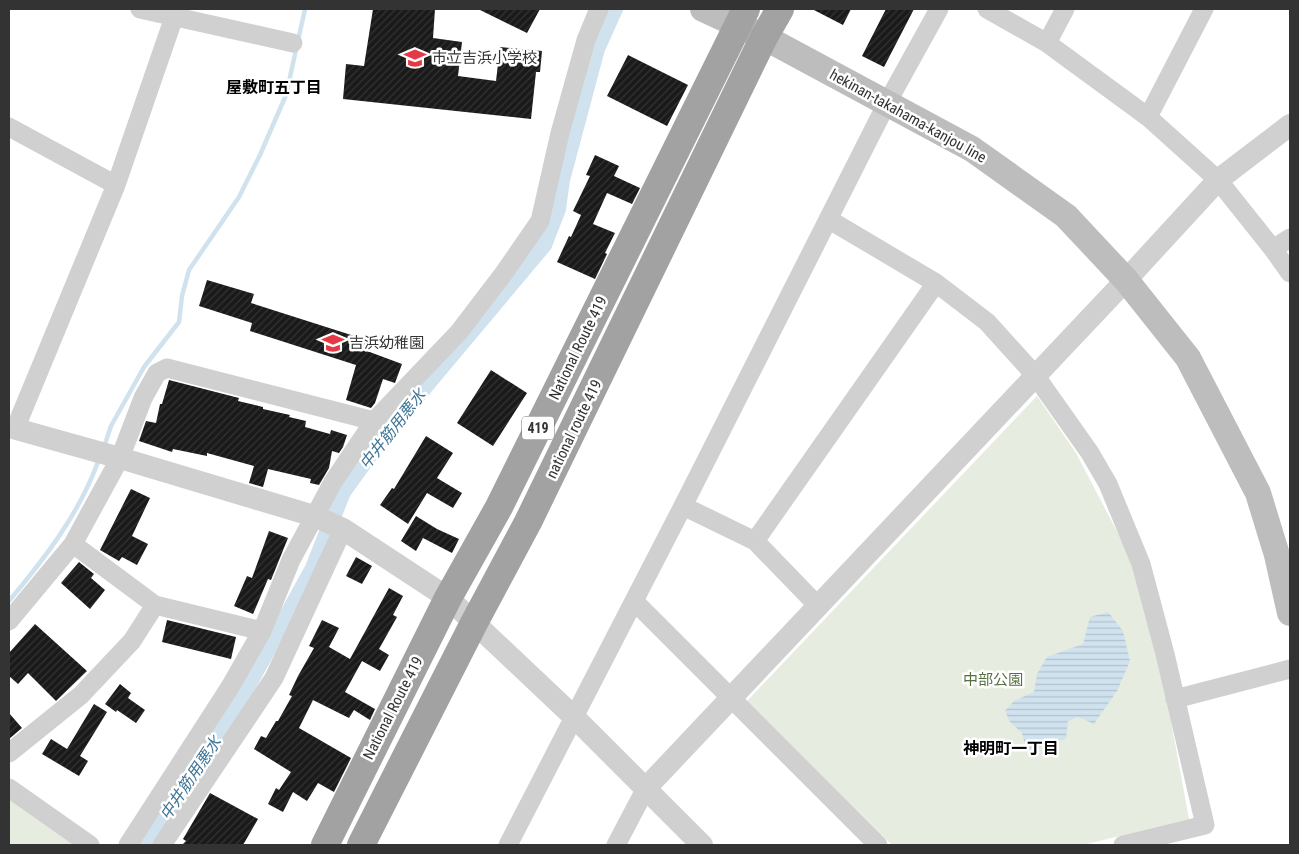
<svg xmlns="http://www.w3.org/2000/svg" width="1299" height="854" font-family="'Roboto Condensed','Noto Sans JP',sans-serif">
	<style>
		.park { fill: #e6ecdf }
		.water { fill: url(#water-rules) }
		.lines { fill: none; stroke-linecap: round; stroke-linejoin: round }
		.stream { stroke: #cfe2ee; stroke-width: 4.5 }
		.canal { stroke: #cfe2ee; stroke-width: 16 }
		.building { fill: url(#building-hatch) }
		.minor { stroke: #d0d0d0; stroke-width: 19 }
		.tertiary { stroke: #d0d0d0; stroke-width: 22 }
		.secondary { stroke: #bdbdbd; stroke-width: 26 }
		.trunk { stroke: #a2a2a2; stroke-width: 28 }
		.labels { text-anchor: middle; stroke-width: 5; stroke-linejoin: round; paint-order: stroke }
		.shield { fill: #fff; stroke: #707070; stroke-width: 1 }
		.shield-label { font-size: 14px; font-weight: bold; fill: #333 }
		.poi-label { font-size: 15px; fill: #333; stroke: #fff; text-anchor: start }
		.street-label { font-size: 15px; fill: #333; stroke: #fff }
		.park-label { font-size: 15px; fill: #56703f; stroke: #fff }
		.neighbourhood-label { font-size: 16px; font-weight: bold; fill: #000; stroke: #fff }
		.water-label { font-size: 16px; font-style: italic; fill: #3f7597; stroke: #fff }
	</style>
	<defs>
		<pattern id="water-rules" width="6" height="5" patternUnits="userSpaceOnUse" patternTransform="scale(1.25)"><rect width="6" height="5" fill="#cfe2ee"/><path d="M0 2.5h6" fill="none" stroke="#b2c2cd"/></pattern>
		<pattern id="building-hatch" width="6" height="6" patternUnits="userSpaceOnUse" patternTransform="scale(1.25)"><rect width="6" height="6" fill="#1a1a1a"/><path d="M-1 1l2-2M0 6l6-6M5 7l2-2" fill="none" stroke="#333"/></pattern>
	</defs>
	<rect width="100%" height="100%" fill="#fff"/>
	<path class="park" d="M1037,396L1076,453L1134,564L1167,700L1189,819L1083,845H892L747,701Z
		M9,797L78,845H9Z"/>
	<path class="water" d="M1108,612L1123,631L1130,661L1117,691L1094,724L1078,717L1068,721L1066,739L1055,741L1027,752L1022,733L1010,722L1005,711L1014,701L1034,692L1037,674L1047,657L1083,644L1090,617Z"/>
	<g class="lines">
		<path class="stream" d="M104,447L111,426L144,367L179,322L182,296L189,270L239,197L260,155L286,95L305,9
			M9,601C45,558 80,513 99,459"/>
		<path class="canal" d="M145,845L233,713L313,568L343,492L382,438L544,245L558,209L562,180L597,49L615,9"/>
	</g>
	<path class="building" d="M373,9H435L433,38L462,42L458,76L496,81L500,47L542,51L540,72H536L531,119L343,99L346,64L364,66Z
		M478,9H540L527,33Z
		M812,9H851L843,25Z
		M886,9H914L884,67L862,56Z
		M628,55L688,85L667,126L607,96Z
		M595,155L619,166L614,176L640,188L632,204L607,193L593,224L615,233L605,253L607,254L595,279L557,262L569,236L571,237L581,215L573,211L590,176L586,175Z
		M207,280L254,294L251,303L370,341L367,351L402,364L395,383L383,379L375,403L371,408L346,400L356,365L250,331L252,323L199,306Z
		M491,370L527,393L493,446L457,423Z
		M169,380L239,398L238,401L263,407V409L290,415L289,417L306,421L305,427L330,434L331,430L347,435L343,447L339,453L332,451L329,468L319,485L310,483L311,479L268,469L263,487L249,483L254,466L207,453V456L173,449L172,452L139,441L146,421L156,423L160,404H162Z
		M426,436L453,453L437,478L462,493L453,508L427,493L408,524L380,505L392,488L394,489Z
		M131,489L150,498L132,536L148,544L137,565L122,557L119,561L100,550Z
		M416,516L437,529L459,539L452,553L423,538L416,551L401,541Z
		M269,531L288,538L271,580L268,579L253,614L234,606L247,576L252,578Z
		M356,557L372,566L362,584L346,576Z
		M79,562L94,574L91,578L105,590L90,609L61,583Z
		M389,588L403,596L393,615L397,617L379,649L389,655L380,671L362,661L345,692L375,709L370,720L354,710L349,718L313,700L299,728L351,758L334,792L318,783L307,801L293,792L283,812L268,804L276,788L279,790L291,772L254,749L261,736L266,738L276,721H278L292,696L289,695L298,676L314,648L309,646L322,620L339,628L329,647L350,659Z
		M167,620L236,637L231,659L162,642Z
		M35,624L87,671L56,701L28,673L18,684L9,676V653Z
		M120,684L131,693L128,698L145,710L136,723L117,710L116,712L105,704Z
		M94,704L107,712L80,756L88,761L79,776L42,754L51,739L67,749Z
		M9,713L22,728L9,739Z
		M210,793L258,819L243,845H182L186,841L183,839Z"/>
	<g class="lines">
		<path class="minor" d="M140,9L293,43
			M987,9L1047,43L1148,117L1218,180L1273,249L1290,273
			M1047,43L1065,9
			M1148,117L1204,9
			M9,127L116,185
			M828,219L936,283L987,322L1035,375L1090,453L1108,484L1141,564L1165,654L1205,825L1123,845
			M1273,249L1290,238
			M15,429L116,185L174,17
			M683,506L755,541L818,606
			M755,541L936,283
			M73,544L155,605L262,631
			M634,601L878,845
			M9,621L73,544L120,458L143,398L157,373L167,368L374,421
			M1175,699L1290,669
			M9,753L81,695L132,641L155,605
			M9,788L90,845
			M128,845L230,687L262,631L291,560L333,482L374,421L459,332L504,273L540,221L560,133L586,40L599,9
			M162,845L274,678L343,529
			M508,845L683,506L887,103L939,9
			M616,845L646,788"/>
		<path class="tertiary" d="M9,427L120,458L314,516L343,529L448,598L574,717L702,845
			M646,788L1126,280L1218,180L1290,125"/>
		<path class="secondary" d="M703,9L764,37L972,149L1066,216L1126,280L1188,358L1258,493L1277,555L1290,613"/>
		<path class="trunk" d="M325,845L448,598L499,507L746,9
			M361,845L474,623L528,522L764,37L780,9"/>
	</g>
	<defs>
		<g id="school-bare" transform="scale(1.725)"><path d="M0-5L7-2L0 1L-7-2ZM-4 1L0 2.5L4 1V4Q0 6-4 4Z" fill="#e63946" stroke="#fff" stroke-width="2.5" paint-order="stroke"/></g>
	</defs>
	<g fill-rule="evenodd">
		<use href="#school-bare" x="415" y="58"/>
		<use href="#school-bare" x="333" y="343"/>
	</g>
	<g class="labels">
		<rect class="shield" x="522" y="416.5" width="32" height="23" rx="4"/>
		<g class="shield-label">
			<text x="538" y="433">419</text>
		</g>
		<g class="poi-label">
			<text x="432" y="63">市立吉浜小学校</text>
			<text x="349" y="348">吉浜幼稚園</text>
		</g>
		<g class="street-label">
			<text transform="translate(908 116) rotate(29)" y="5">hekinan-takahama-kanjou line</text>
			<text transform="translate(578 348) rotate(-64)" y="5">National Route 419</text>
			<text transform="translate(574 429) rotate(-64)" y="5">national route 419</text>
			<text transform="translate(393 708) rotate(-63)" y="5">National Route 419</text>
		</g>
		<g class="park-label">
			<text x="993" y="685">中部公園</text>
		</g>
		<g class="neighbourhood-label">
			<text x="274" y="93">屋敷町五丁目</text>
			<text x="1011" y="754">神明町一丁目</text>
		</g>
		<g class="water-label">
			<text transform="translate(392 429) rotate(-52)" y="6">中井筋用悪水</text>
			<text transform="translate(190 778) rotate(-56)" y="6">中井筋用悪水</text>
		</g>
	</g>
	<rect width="1299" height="854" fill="none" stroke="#333333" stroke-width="20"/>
</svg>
